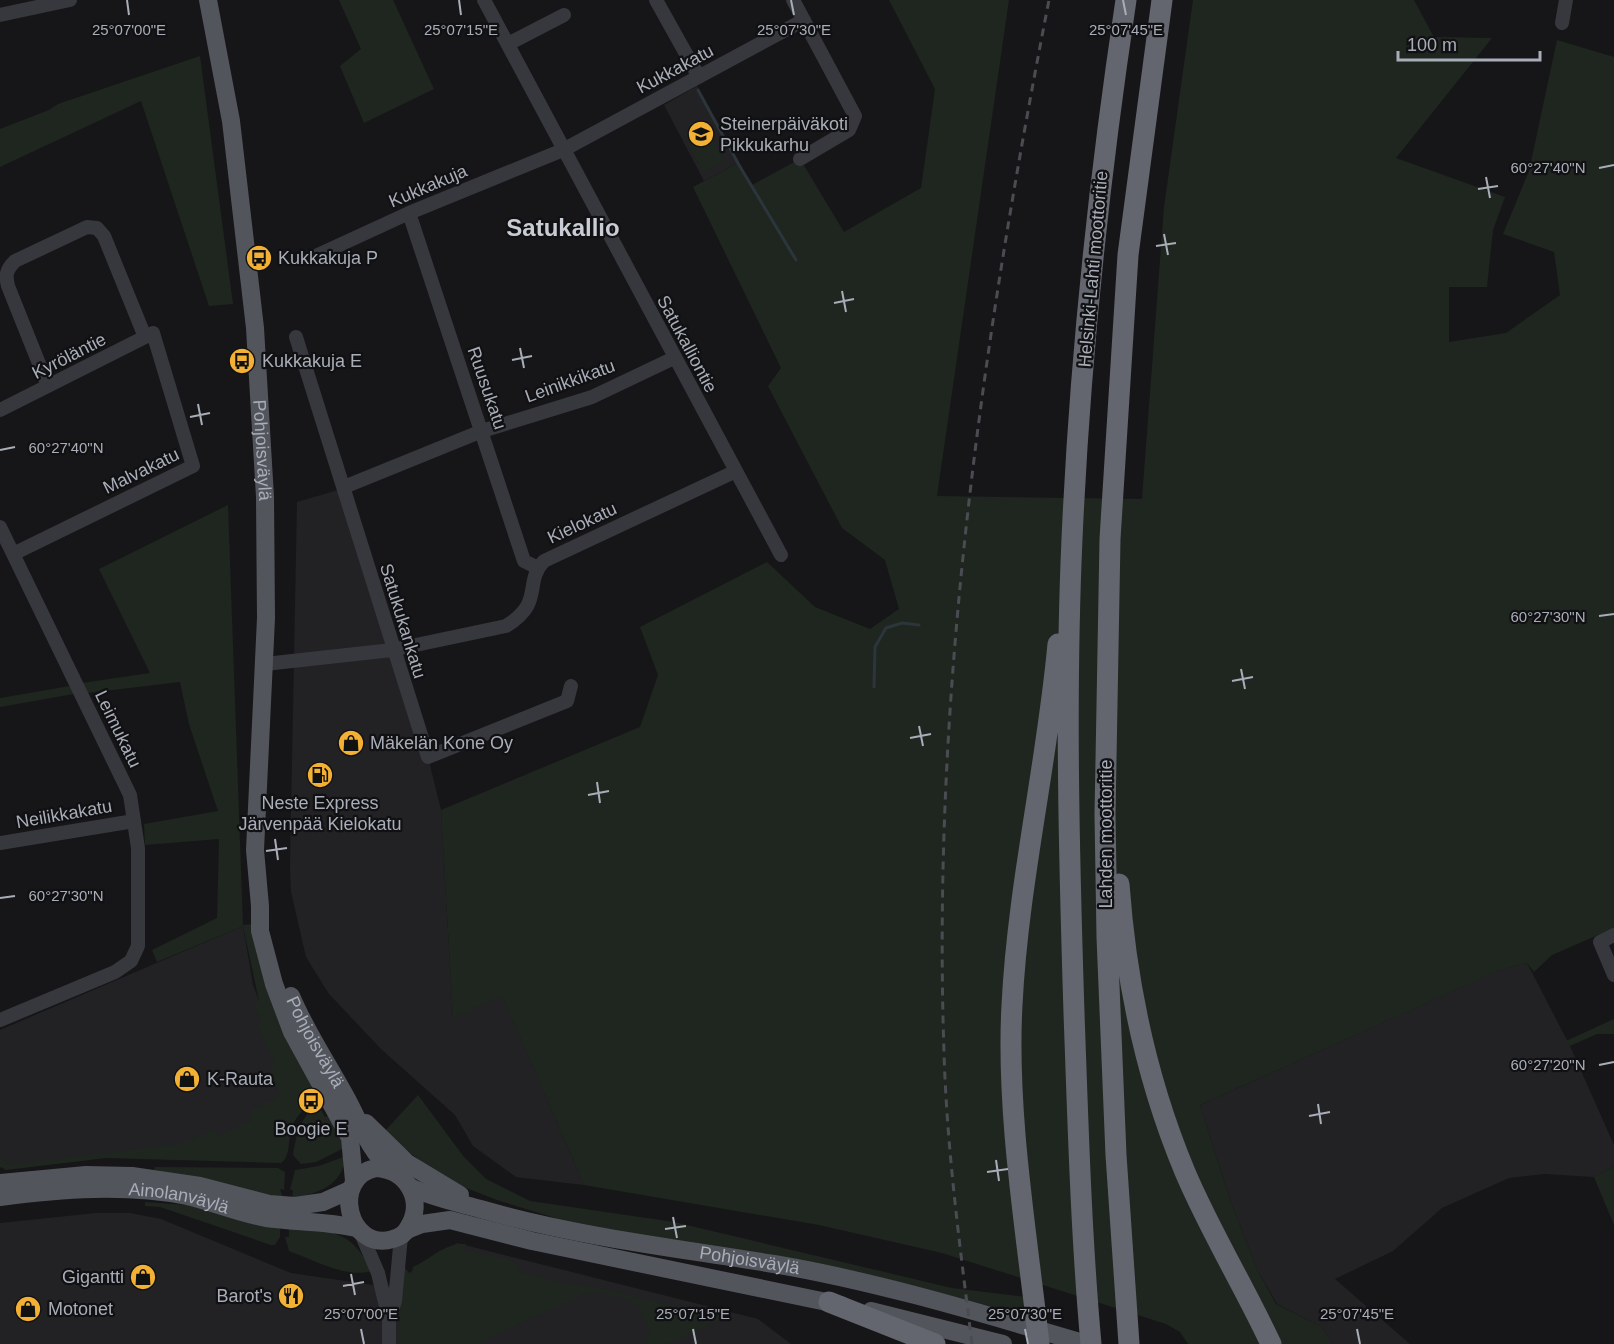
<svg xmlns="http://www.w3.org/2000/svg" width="1614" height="1344" font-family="Helvetica,sans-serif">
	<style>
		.built { fill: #222225 }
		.green { fill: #1e261f }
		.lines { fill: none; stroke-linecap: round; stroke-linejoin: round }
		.stream { stroke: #2c353c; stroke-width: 3 }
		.minor { stroke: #37383d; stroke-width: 14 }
		.major { stroke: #53555c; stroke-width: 18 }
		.highway { stroke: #63666e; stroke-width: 21 }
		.rail { stroke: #4a4c52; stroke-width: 3; stroke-dasharray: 8 6; stroke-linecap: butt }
		.ticks { fill: none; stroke: #a8adb8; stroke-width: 2 }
		.labels { text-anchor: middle; stroke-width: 4.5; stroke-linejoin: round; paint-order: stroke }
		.street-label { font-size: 18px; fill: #a8adb8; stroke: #111113 }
		.poi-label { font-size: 18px; fill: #a8adb8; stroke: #111113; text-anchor: start }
		.district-label { font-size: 24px; font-weight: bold; fill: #c9ccd4; stroke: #111113 }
		.ticks-label { font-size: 15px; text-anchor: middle; fill: #a8adb8; stroke: #111113; stroke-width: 4.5; stroke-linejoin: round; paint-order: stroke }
	</style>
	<rect width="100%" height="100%" fill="#161618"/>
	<path class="built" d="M697,86L738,163L704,181L664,105Z
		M338,490L428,757L441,810L453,1017L502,994L584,1185L516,1177L473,1146L455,1115L381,1049L329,994L306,957L291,892L290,866L297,502Z
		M243,926L253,985L297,1099L205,1144L11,1166L0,1162V1030Z
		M1527,963L1570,1046L1614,1145V1166L1594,1177L1545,1174L1509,1178L1442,1208L1393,1251L1335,1279L1410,1344H1332L1322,1327L1277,1304L1258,1271L1231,1203L1200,1105L1499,970Z
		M96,1213H130L161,1219L291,1273L387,1287L457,1243L758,1319L791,1344H0V1223Z"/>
	<path class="green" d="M339,0H393L434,89L364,123L340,66L361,49Z
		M889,0H1009L937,496L1142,499L1164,207L1193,0H1414L1434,37L1492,38L1396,158L1505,197L1493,230L1487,287H1449V342L1506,333L1560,295L1554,252L1503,234L1529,171L1557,40L1614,57V928L1552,955L1534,972L1527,963L1500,970L1200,1105L1231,1203L1258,1271L1276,1304L1322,1327L1332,1344H1188L1180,1332L1166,1324L942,1253L819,1225L584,1185L502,995L453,1018L441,810L640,727L658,675L640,627L767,562L815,607L870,629L899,609L885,560L842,528L768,386L781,368L693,187L738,163L752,185L800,159L844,232L921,188L935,89Z
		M200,56L233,304L209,306L141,101L0,167V129L49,110L58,104Z
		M710,134L724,161L703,172L689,145Z
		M228,505L243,925L253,924L296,1054L314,1090L311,1092L314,1099C306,1107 297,1115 292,1126C288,1137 291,1157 281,1163L106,1158L6,1170L0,1167V1156L8,1165L183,1143L215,1129L218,1136L253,1120L249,1111L280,1096L268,1069L275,1064L257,1024L262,1021L254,1006L259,1001L243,926L157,962L152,950L217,918L219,839L145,845L144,824L218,811L189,724L180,682L87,693L82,683L150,673L99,569Z
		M70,686L74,694L0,707V698Z
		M1614,1019V1034H1597L1570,1046L1566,1041Z
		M418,1095L464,1157L486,1179L530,1201L674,1222L952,1288L1027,1297V1304L1020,1309H1001L876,1276L588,1228L497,1200L443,1179L384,1132Z
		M318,1104L325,1117L330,1115L344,1148L316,1162L301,1164L293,1155C296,1136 301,1115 318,1104Z
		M346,1156C342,1186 318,1194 292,1198L293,1190H290L295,1170L319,1166Z
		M1614,1166V1225L1594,1177Z
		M155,1167L278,1168L285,1172L284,1190L280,1189L283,1198L154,1170Z
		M145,1202L188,1205L280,1227V1237L275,1245H271L160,1207L145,1206Z
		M289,1228C330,1231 352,1229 371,1271C347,1279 312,1259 289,1251L285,1237H289Z
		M458,1244H466L463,1251L506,1258L519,1266L517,1271L560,1283L594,1287L724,1318L666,1344H647L645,1338L651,1335L637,1303L630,1306L631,1300L594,1291L591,1298L586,1293L476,1344H398L403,1271L405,1268L411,1275L413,1267C428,1260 441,1247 458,1244Z"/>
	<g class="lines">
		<path class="stream" d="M698,90L739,165L796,260
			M874,687L875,647L886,628L902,623L919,625"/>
		<path class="minor" d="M484,0L781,555
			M656,0L699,77
			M793,0L855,116L849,130L800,159
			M0,15L70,0
			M1562,23L1566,0
			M508,44L564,15
			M409,213L524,561L538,568
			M309,259L409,213L563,150L804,20
			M296,337L428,757L567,701L571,686
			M48,386L8,286C5,274 7,269 15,261L87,227L97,228L104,236L145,337
			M0,410L153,333L193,466L13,554
			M344,487L482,431L592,397L674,358
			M0,527L130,795L138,848V946L131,961L115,972L0,1020
			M265,664L392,650L506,626C545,602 523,583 544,561L734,472
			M0,843L134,821
			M1614,935L1600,942L1614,975
			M360,1231L378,1273L389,1319
			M389,1344V1319L395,1301L401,1236"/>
		<g class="major">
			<path id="s1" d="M208,0L231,121L255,328L265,497L266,618L255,850L260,906V931L274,984L292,1032L350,1138L354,1181"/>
			<path id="s2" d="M291,996C307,1034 330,1067 349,1103C362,1128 370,1151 391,1170"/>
			<path d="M366,1123L407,1163L460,1195"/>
			<path d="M376,1168C408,1170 425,1201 408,1228C405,1234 400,1237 393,1239C348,1253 330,1177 376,1168Z"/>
			<path d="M0,1183L86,1175L132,1176L200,1186L269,1204L295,1206L323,1202L350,1190"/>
			<path id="s3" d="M410,1187C433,1198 459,1203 484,1210C579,1237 677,1248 774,1264C880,1282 984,1314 1087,1344"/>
			<path id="s4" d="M0,1197C61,1189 126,1184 187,1196C213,1202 239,1213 266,1218C296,1222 326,1221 357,1228"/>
			<path d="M407,1230L422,1224L450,1220L532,1241L841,1305"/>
			<path d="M871,1311L1003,1344"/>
		</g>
		<path class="highway" d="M1119,884C1126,982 1147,1081 1185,1172C1210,1231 1244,1286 1271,1344
			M829,1302L935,1344
			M1039,1344C1027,1235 1006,1114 1012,1005C1018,884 1047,765 1058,644
			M1091,1344C1081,1234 1078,1123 1074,1013C1069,855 1065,696 1072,539C1080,358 1099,179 1126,0
			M1129,1344L1116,1155L1107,937L1105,815L1110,539L1128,255L1162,0"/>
		<path class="rail" d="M972,1344C960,1247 947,1151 944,1053C932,698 981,348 1049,0"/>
	</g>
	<path class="ticks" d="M127,0L129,15M459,0L461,15M791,0L794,15M1123,0L1126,15M1599,168L1614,165M1486,177L1490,198M1478,189L1498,186M1164,234L1168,255M1156,246L1176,243M842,291L846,312M834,303L854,299M520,348L524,368M512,360L532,356M198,404L202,425M190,417L210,413M0,450L15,447M1599,616L1614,614M1241,669L1245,689M1232,681L1253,677M919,726L923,746M910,738L931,734M597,782L600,803M588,795L609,791M275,839L278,860M266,851L287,848M0,898L15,896M1599,1065L1614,1062M1318,1104L1321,1124M1309,1116L1330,1112M996,1160L999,1181M987,1172L1008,1169M673,1217L677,1238M665,1229L686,1226M351,1274L355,1295M343,1286L364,1282M361,1329L364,1344M693,1329L696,1344M1025,1329L1028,1344M1357,1329L1360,1344"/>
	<defs>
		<g id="school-disc" transform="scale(1.35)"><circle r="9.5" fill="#f2b134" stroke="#111113"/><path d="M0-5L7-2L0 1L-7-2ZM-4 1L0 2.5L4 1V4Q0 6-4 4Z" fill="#111"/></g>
		<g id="bus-disc" transform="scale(1.35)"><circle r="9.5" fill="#f2b134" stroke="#111113"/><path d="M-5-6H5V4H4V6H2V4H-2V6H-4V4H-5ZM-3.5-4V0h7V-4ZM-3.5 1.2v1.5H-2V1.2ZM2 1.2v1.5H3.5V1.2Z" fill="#111"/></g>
		<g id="shop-disc" transform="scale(1.35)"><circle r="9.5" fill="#f2b134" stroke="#111113"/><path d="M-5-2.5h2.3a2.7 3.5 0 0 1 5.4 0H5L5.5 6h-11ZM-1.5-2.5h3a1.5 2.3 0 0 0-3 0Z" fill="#111"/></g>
		<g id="fuel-disc" transform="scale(1.35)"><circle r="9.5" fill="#f2b134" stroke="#111113"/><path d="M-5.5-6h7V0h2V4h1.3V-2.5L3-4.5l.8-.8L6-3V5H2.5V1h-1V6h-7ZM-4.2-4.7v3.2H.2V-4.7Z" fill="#111"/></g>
		<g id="restaurant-disc" transform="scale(1.35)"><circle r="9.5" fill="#f2b134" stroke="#111113"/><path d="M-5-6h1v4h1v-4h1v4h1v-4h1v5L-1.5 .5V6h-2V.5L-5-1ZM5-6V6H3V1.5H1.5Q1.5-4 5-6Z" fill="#111"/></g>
	</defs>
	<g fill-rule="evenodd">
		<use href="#school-disc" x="701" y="134"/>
		<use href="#bus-disc" x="259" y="258"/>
		<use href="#bus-disc" x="242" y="361"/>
		<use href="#shop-disc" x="351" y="743"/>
		<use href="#fuel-disc" x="320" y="775"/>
		<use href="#shop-disc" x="187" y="1079"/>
		<use href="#bus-disc" x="311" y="1101"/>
		<use href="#shop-disc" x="143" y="1277"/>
		<use href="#restaurant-disc" x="291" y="1296"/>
		<use href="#shop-disc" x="28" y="1309"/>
	</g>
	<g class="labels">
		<g class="street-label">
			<text transform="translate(675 69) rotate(-28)" y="6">Kukkakatu</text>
			<text transform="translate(428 186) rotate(-23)" y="6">Kukkakuja</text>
			<text transform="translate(1093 269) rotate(-85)" y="6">Helsinki-Lahti moottoritie</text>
			<text transform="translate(687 344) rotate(62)" y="6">Satukalliontie</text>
			<text transform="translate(69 356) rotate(-27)" y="6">Kyröläntie</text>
			<text transform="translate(570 381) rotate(-20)" y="6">Leinikkikatu</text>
			<text transform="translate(487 388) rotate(71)" y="6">Ruusukatu</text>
			<text dy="6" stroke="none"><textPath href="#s1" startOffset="454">Pohjoisväylä</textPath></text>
			<text transform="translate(141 471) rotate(-26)" y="6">Malvakatu</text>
			<text transform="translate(582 523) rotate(-25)" y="6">Kielokatu</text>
			<text transform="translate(403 621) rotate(73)" y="6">Satukukankatu</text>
			<text transform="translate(118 729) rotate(64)" y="6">Leimukatu</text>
			<text transform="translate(64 814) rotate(-10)" y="6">Neilikkakatu</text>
			<text transform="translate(1106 834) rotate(-90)" y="6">Lahden moottoritie</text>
			<text dy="6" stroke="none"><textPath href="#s2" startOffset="52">Pohjoisväylä</textPath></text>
			<text dy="6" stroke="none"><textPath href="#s4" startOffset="180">Ainolanväylä</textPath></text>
			<text dy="6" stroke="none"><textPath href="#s3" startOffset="348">Pohjoisväylä</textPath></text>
		</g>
		<g class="poi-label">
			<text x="720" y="130">Steinerpäiväkoti<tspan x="720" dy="21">Pikkukarhu</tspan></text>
			<text x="278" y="264">Kukkakuja P</text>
			<text x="262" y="367">Kukkakuja E</text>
			<text x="370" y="749">Mäkelän Kone Oy</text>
			<text x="320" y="809" text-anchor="middle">Neste Express<tspan x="320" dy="21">Järvenpää Kielokatu</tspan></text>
			<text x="207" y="1085">K-Rauta</text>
			<text x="311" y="1135" text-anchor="middle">Boogie E</text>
			<text x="124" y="1283" text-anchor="end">Gigantti</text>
			<text x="272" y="1302" text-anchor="end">Barot's</text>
			<text x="48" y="1315">Motonet</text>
		</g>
		<g class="district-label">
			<text x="563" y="236">Satukallio</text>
		</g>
	</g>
	<g class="ticks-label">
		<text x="129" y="35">25°07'00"E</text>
		<text x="461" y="35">25°07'15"E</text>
		<text x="794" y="35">25°07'30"E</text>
		<text x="1126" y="35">25°07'45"E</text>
		<text x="1548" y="173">60°27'40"N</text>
		<text x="66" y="453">60°27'40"N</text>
		<text x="1548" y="622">60°27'30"N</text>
		<text x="66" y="901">60°27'30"N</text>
		<text x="1548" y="1070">60°27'20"N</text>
		<text x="361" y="1319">25°07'00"E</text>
		<text x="693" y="1319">25°07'15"E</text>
		<text x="1025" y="1319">25°07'30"E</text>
		<text x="1357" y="1319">25°07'45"E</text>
	</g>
	<path d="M1398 51v9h142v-9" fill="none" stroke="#a8adb8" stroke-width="3"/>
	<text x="1407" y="51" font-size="18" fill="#a8adb8" stroke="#111113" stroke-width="4.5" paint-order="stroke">100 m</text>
</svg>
